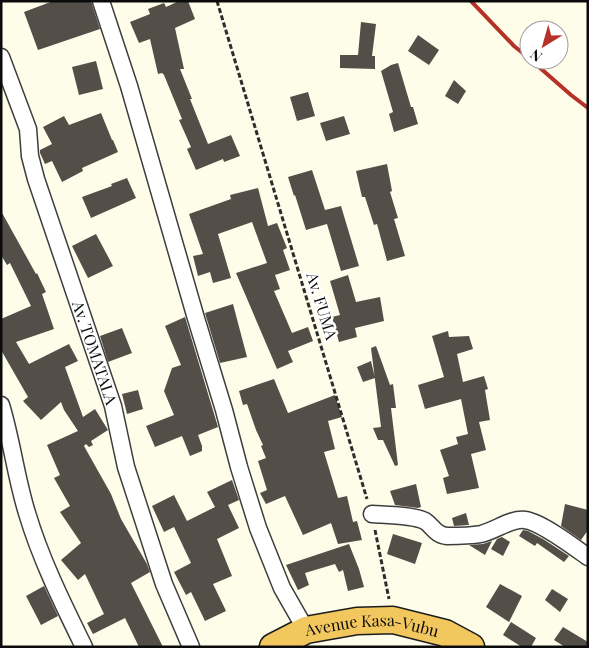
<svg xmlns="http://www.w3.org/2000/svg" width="589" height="648" font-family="'Playfair Display',serif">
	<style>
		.building { fill: #544e48 }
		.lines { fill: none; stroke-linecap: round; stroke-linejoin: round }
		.minor-casing { stroke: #3e3e3e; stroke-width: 19 }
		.trunk-casing { stroke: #1c1c1c; stroke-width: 29 }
		.path { stroke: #2d2d2d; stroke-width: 3; stroke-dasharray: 5 2.5; stroke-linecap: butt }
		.minor { stroke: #fff; stroke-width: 16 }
		.trunk { stroke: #f2c75e; stroke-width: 26 }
		.rail { stroke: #b63128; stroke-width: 4 }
		.labels { text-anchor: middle; stroke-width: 5; stroke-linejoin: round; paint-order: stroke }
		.street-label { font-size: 16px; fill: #0b0b0b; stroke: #fff }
	</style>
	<rect width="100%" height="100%" fill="#fefdea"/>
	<path class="building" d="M53,1H91L100,29L38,50L24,12Z
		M179,1H188L195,19L175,28L184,69H180L192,99H190L208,144L231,135L240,156L224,162L223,159L196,170L187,149L191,147L179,120L182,119L164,75L162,73L158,74L150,39L139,43L130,22L150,14L148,9L164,3L166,7Z
		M361,22L376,24L372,56H375V69L340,68V55H358Z
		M418,35L439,50L429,65L408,51Z
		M96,61L103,89L79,95L72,67Z
		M398,63L411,107H413L418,124L394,132L389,114L393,112L381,71L391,65Z
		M454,80L466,91L458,104L445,96Z
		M308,92L315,116L297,121L290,97Z
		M101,113L112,140H113L118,152L82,168L83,171L62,182L52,161L45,164L40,153V150L52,144L43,127L64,116L69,125Z
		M344,116L350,134L326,141L320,123Z
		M387,164L392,191L390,192L398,218L394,219L405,256L387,261L377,224L374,225L365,197H362L356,171Z
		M312,170L325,210L341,206L359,266L341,271L327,224L306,230L295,195L294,196L288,177Z
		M127,178L136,198L91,218L82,197L112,186L111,184Z
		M258,188L268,226L277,223L287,248L283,250L290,270L275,275L280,289L274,291L292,333L308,327L313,341L288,351L293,362L277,369L236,273L267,263L252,222L218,234L231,278L213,283L210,272L198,276L193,256L203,254L189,214L231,199L230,195Z
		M1,211L36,274L37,273L46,292L42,294L54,329L16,342L29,364L69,344L78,361L65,367L83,417L95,409L108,430L91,441L93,445L89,447L86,444L84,446L111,494L121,519L147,564L150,572L131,583L163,647H139L125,618L93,634L87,623L104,614L85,574L78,580L61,560L81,543L60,512L70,506L54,478L60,475L47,445L78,431L64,410L61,402L41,420L23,401L28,397L1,350V319L31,306L10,263L7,265L1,255Z
		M96,234L113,266L88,278L72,246Z
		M348,275L356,302L380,297L384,321L355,328L357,337L339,342L332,317L340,315L330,281Z
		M233,304L247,357L220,363L205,313Z
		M185,317L218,427L198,435L202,446V451L190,456L182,436L155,447L146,426L174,415L164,391L172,368L181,365L165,326Z
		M122,328L132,353L108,362L100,336Z
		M448,331L449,337L469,336L473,349L457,354L463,382L484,376L488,389L485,390L490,420L479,422L486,450L471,454L479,488L447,494L443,478L449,476L440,450L458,444L456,437L468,434L461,399L425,409L418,385L444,377L432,336Z
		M376,346L390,385L393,384L396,408H391L398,465L395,466L383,440H378L373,428L381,427L371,348Z
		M371,361L375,378L363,382L357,367Z
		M274,379L288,413L335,395L342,417L328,421L335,449L324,452L338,498L347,496L353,522L357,521L362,540L338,544L331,523L303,535L285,496L266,504L260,493L267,490L258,461L266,458L261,446L263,445L256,430L247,404L243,405L239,391Z
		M138,390L143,409L127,414L122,394Z
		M232,480L239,500L228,505L239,528L217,539L232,576L213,584L226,611L205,621L191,592L186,595L174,572L191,563L174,527L164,532L152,506L174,495L187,521L215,507L207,492Z
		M416,484L421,507L418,508L395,505L390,491Z
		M565,504L588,510V530L581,540L561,526Z
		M466,513L469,525L454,526L452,518Z
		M523,530L528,531L543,539L569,556L564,562L537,543L535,546L519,536Z
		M393,534L422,543L415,564L387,554Z
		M502,537L510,542L503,556L491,549L497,539Z
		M492,541L485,555L469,545L483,544Z
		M349,544L359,569L364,587L348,591L343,570L339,572L335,564L305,573L309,585L298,590L286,565Z
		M500,584L522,596L509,622L486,607Z
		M44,586L58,616L41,625L26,596Z
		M552,589L568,599L560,612L545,600Z
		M511,622L536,638L531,647H522L503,635Z
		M563,627L588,642V647H565L554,640Z"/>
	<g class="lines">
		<g class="minor-casing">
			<g id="minor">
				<path d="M101,1L129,86L195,315L224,410L239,467L258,528L282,588L306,630"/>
				<path id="s1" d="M1,57L28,129L30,156L36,179L113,406L126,467L164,584L191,647"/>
				<path d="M1,405C12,441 16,478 27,513C41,560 63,604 84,647"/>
				<path d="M372,514C386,515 413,515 425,521C433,526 435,535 447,536C458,536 470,536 481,534C495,531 511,518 525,520C541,522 574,547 588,557"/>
			</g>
		</g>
		<g class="trunk-casing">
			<g id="trunk">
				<path id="s2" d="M273,647L306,630L357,621L393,620L445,633L471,647"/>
			</g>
		</g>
		<path class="path" d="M217,1L367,499
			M375,530L389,599"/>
		<use href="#minor" class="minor"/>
		<use href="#trunk" class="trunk"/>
		<path class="rail" d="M471,1L514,46L529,58
			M531,60L571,95L588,108"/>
	</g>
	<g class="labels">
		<g class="street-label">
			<text transform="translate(322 306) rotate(73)" y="6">Av. FUMA</text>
			<text dy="6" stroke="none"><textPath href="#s1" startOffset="311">Av. TOMATALA</textPath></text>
			<text dy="6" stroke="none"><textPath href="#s2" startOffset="104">Avenue Kasa-Vubu</textPath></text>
		</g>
	</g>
	<rect width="589" height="648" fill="none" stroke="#0b0b0b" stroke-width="5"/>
	<g transform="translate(544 45) rotate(217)"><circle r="24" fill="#ffffff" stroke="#9d9d9d"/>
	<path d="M0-4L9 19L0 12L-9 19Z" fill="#b63128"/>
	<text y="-8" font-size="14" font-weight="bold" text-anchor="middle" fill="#0b0b0b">N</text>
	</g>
</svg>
